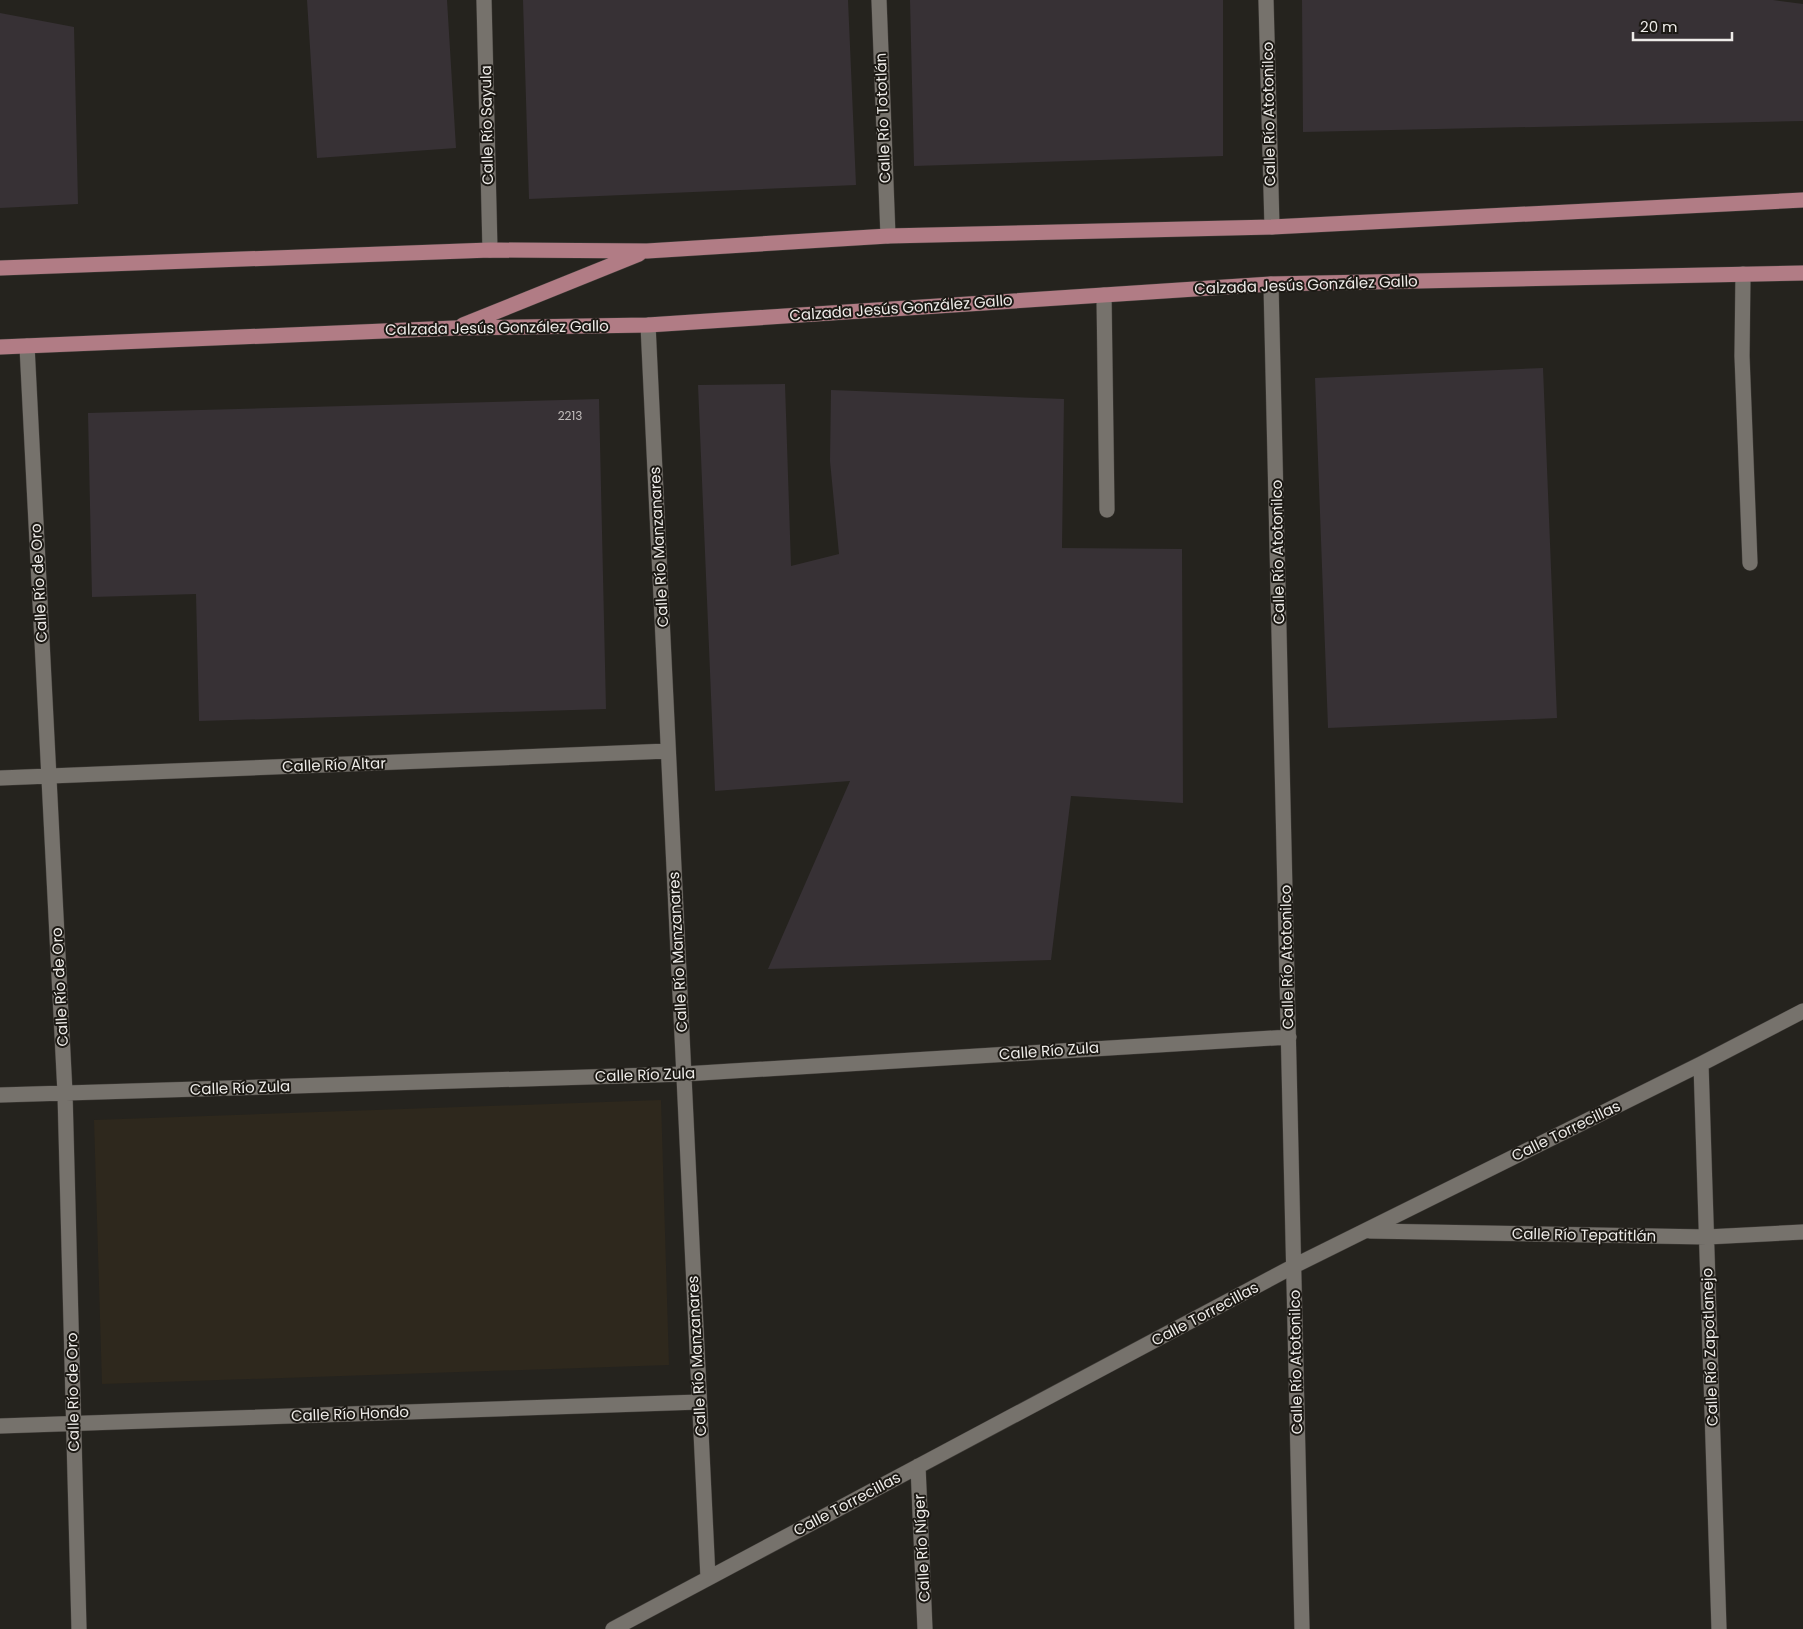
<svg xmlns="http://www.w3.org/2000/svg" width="1803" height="1629" font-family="Poppins,sans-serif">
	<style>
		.built { fill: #2e281d }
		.building { fill: #373135 }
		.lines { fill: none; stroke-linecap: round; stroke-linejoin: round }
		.service-casing { stroke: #403d39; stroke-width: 16 }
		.minor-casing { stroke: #403d39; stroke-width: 16 }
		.primary-casing { stroke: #403d39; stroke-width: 16 }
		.service { stroke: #76726c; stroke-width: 15 }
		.minor { stroke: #76726c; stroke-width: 15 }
		.primary { stroke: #b17c85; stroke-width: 15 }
		.labels { text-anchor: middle; stroke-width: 4; stroke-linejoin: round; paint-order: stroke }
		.number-label { font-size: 12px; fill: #c0bcbb }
		.street-label { font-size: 15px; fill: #edebe8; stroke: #1c1914 }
	</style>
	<rect width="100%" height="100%" fill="#25231e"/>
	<path class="built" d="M661,1100L669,1365L102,1384L94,1120Z"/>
	<path class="building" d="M307,0H447L456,148L317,158Z
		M523,0H848L856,185L529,199Z
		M910,0H1223V156L914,166Z
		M1302,0H1773L1803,4V121L1303,132Z
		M0,13L74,27L78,204L0,208Z
		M1543,368L1557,718L1328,728L1315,378Z
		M785,384L791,566L839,554L830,461L831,390L1064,399L1062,548L1182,549L1183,803L1071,796L1051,960L768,969L850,781L715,791L698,385Z
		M599,399L606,709L199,721L196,594L92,597L88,413Z"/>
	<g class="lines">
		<g class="service-casing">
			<path id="service" d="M1743,274L1742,356L1750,563
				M1104,295L1107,510"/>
		</g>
		<g class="minor-casing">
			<path id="minor" d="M484,0L490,250
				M879,0L888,236
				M1266,0L1272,227
				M1271,284L1302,1629
				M648,325L708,1578
				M27,346L65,1093L79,1629
				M0,778L668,751
				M1701,1064L1719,1629
				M0,1095L684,1074L1289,1037
				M1370,1231L1707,1237L1803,1232
				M0,1426L699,1402
				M918,1466L925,1629
				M613,1629L1294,1266L1701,1064L1803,1011"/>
		</g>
		<g class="primary-casing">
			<path id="primary" d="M0,268L490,250L647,251L888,236L1272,227L1803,200
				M463,325L639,254
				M0,347L455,328L648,325L1271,284L1803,273"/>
		</g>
		<use href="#service" class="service"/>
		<use href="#minor" class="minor"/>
		<use href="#primary" class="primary"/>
	</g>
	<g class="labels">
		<g class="number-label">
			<text x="570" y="420">2213</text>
		</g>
		<g class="street-label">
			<text transform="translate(1269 114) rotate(-91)" y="5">Calle Río Atotonilco</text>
			<text transform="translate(883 118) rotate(-92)" y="5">Calle Río Tototlán</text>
			<text transform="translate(487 125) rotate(-91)" y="5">Calle Río Sayula</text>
			<text transform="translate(1306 285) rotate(-2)" y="5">Calzada Jesús González Gallo</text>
			<text transform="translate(901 308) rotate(-4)" y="5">Calzada Jesús González Gallo</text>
			<text transform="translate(497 328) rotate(-1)" y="5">Calzada Jesús González Gallo</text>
			<text transform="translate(659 547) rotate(-93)" y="5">Calle Río Manzanares</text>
			<text transform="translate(1278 552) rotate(-91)" y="5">Calle Río Atotonilco</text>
			<text transform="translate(39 583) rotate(-93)" y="5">Calle Río de Oro</text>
			<text transform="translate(334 765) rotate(-2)" y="5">Calle Río Altar</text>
			<text transform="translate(678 952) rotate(-93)" y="5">Calle Río Manzanares</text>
			<text transform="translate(1287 957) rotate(-91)" y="5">Calle Río Atotonilco</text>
			<text transform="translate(60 987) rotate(-93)" y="5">Calle Río de Oro</text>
			<text transform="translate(1049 1051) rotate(-4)" y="5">Calle Río Zula</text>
			<text transform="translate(645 1075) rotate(-2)" y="5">Calle Río Zula</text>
			<text transform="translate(240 1088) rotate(-2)" y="5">Calle Río Zula</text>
			<text transform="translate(1566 1131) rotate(-26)" y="5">Calle Torrecillas</text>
			<text transform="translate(1584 1235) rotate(1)" y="5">Calle Río Tepatitlán</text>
			<text transform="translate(1205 1314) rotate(-28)" y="5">Calle Torrecillas</text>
			<text transform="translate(1710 1347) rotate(-92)" y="5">Calle Río Zapotlanejo</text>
			<text transform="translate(697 1356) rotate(-93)" y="5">Calle Río Manzanares</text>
			<text transform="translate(1296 1362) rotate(-91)" y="5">Calle Río Atotonilco</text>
			<text transform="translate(73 1392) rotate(-91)" y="5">Calle Río de Oro</text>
			<text transform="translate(350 1414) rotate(-2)" y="5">Calle Río Hondo</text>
			<text transform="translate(847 1504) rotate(-28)" y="5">Calle Torrecillas</text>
			<text transform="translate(922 1548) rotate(-93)" y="5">Calle Río Níger</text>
		</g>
	</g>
	<path d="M1633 32v8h99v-8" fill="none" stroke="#edebe8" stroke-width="2.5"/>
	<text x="1640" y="32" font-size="15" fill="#edebe8" stroke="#1c1914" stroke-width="4" paint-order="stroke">20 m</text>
</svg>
